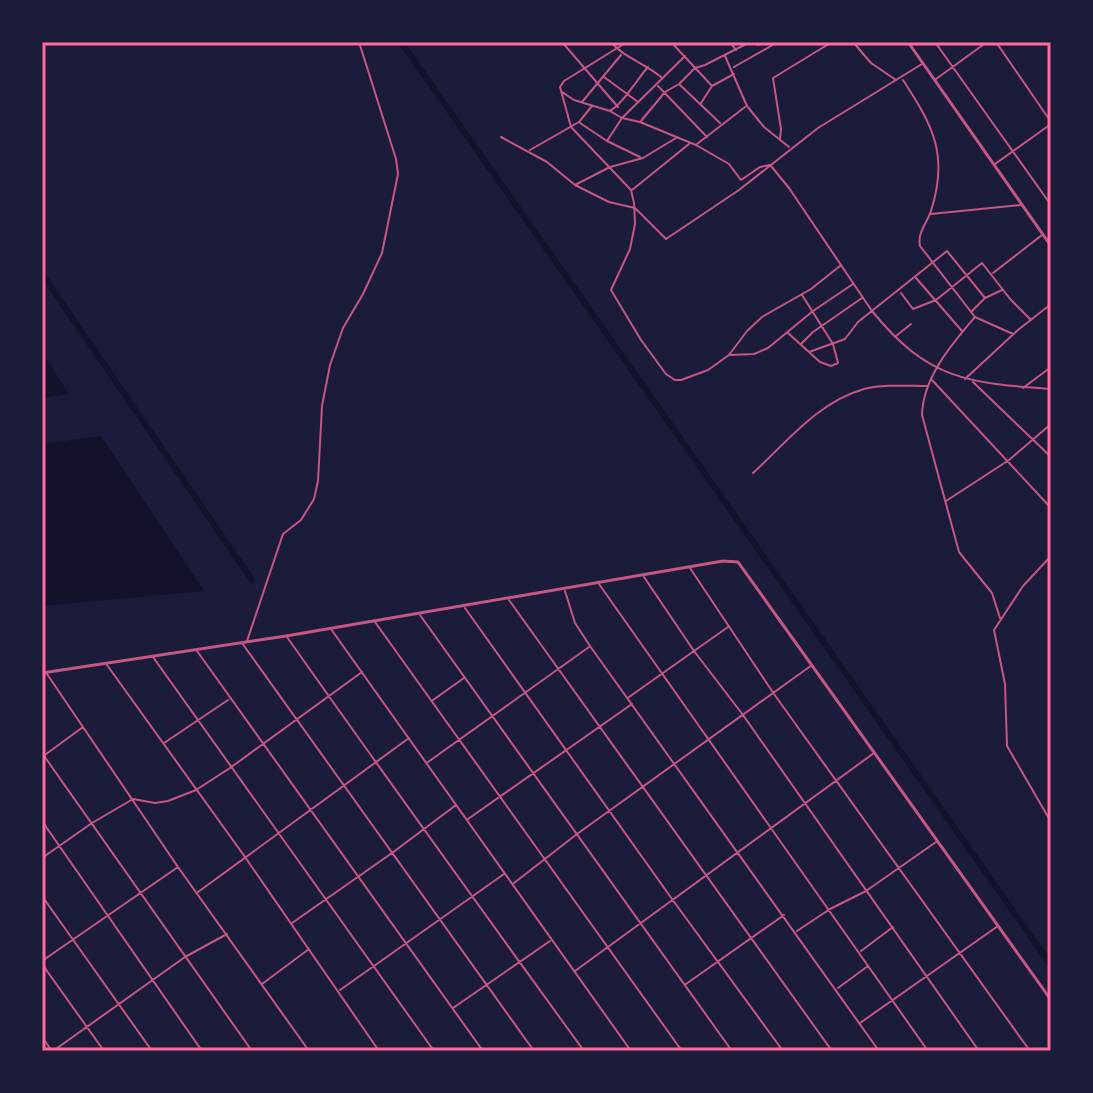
<svg xmlns="http://www.w3.org/2000/svg" width="1093" height="1093" font-family="'Alegreya Sans',sans-serif">
	<style>
		.water { fill: #12122b }
		.lines { fill: none; stroke-linecap: round; stroke-linejoin: round }
		.canal { stroke: #12122b; stroke-width: 6 }
		.minor { stroke: #c65784; stroke-width: 2 }
		.tertiary { stroke: #c65784; stroke-width: 3 }
		.neatline { fill: none; stroke: #ff6b9d; stroke-width: 3 }
	</style>
	<rect width="100%" height="100%" fill="#1b1b3a"/>
	<path class="water" d="M42,352L69,394L42,398Z
		M101,436L204,591L42,606V444Z"/>
	<g class="lines">
		<path class="canal" d="M401,42L1051,965
			M42,274L252,580"/>
		<path class="minor" d="M562,42L618,107
			M611,42C624,58 645,63 661,77
			M627,42L564,81L560,87L571,127L631,190L634,203L635,224L630,249L611,290L641,340L666,374L675,380H681L708,370L729,355L747,331L762,317L811,289L840,266
			M671,42L712,86
			M730,42L736,50
			M754,42L758,45L764,42
			M853,42L871,63L896,80
			M935,42L1051,205
			M996,42L1051,122
			M725,56L747,106L764,127L789,147
			M734,67L778,42
			M604,77L638,102
			M936,79L987,42
			M903,80C933,126 949,155 931,211C927,223 917,233 920,246L975,317L1013,334
			M679,84L720,123
			M658,86L707,137
			M562,92L574,100L610,111L622,118L640,122L696,145L729,164L741,180L760,167L770,165
			M582,102L621,55
			M701,103L712,86L734,74
			M611,110C622,105 638,78 648,67
			M641,121L665,92L679,84L695,68L705,65L750,42
			M580,123L607,141L640,157
			M501,137L547,162L575,185L609,202L635,208L666,239L739,190L818,128L922,64
			M780,140L781,129L773,78L832,42
			M607,141L622,118L685,56
			M697,144L745,107
			M530,150L579,122L592,106
			M995,164L1051,124
			M771,166L789,188L872,311C928,380 968,383 1051,389
			M575,185L610,167L643,158L676,138
			M632,190L689,144
			M931,214L1021,205
			M993,273L1042,235
			M916,278L962,331
			M901,293L913,309L936,300L982,263L1011,300L1031,320
			M972,311L985,298L1002,290
			M975,317C952,344 923,377 922,415L959,552L992,593L1000,618
			M788,333L820,362L831,366L838,363L833,344L802,295
			M896,336L911,324
			M801,344L813,332L862,298
			M809,352L845,339L858,322L947,251L985,298
			M730,355L754,354L768,348L813,311L853,284
			M965,379L1018,330L1051,304
			M932,380L1051,508
			M973,382L1051,457
			M1023,388L1051,367
			M753,473C787,442 818,402 864,389C884,384 906,386 927,386
			M946,501L1009,460L1051,424
			M1051,556L1023,586L994,630L1005,684L1007,746L1051,822
			M690,568L774,694L1030,1051
			M644,577L694,651L743,715L979,1051
			M599,584L928,1051
			M565,591L575,623L590,646L879,1051
			M509,600L832,1051
			M465,608L672,899L783,1051
			M420,615L732,1051
			M375,622L682,1051
			M331,629L631,1051
			M287,637C385,776 484,913 584,1051
			M247,641L283,534L301,520L314,499L318,481L322,406L330,365L343,328L363,294L382,253L398,174L396,159L359,42
			M242,643L534,1051
			M197,651L483,1051
			M153,657L434,1051
			M107,665L245,857L379,1051
			M47,674L178,867L309,1051
			M629,697L728,627
			M433,700L464,678
			M164,743L228,700
			M42,753L252,1051
			M42,757L83,727
			M428,762L589,647
			M468,819L632,704
			M42,821L202,1051
			M42,858L92,823L133,799L155,803L168,801L196,790L230,768L362,672
			M514,883L577,834L812,665
			M198,892L409,738
			M42,896L152,1051
			M292,923L392,853L456,805
			M797,931L830,909L866,891L936,842
			M861,951L893,927
			M42,961L178,867
			M42,964L104,1051
			M575,971L874,753
			M262,984L309,949
			M686,984L784,915
			M838,988L868,966
			M340,990L504,874
			M453,1008L550,941
			M860,1023L998,926
			M42,1037L52,1051
			M53,1051L185,957L227,934"/>
		<path class="tertiary" d="M908,42L1051,246
			M42,673L286,636L723,561L738,562L1051,1000"/>
	</g>
	<rect width="1093" height="1093" fill="none" stroke="#1b1b3a" stroke-width="88"/>
	<rect x="44" y="44" width="1005" height="1005" class="neatline"/>
</svg>
